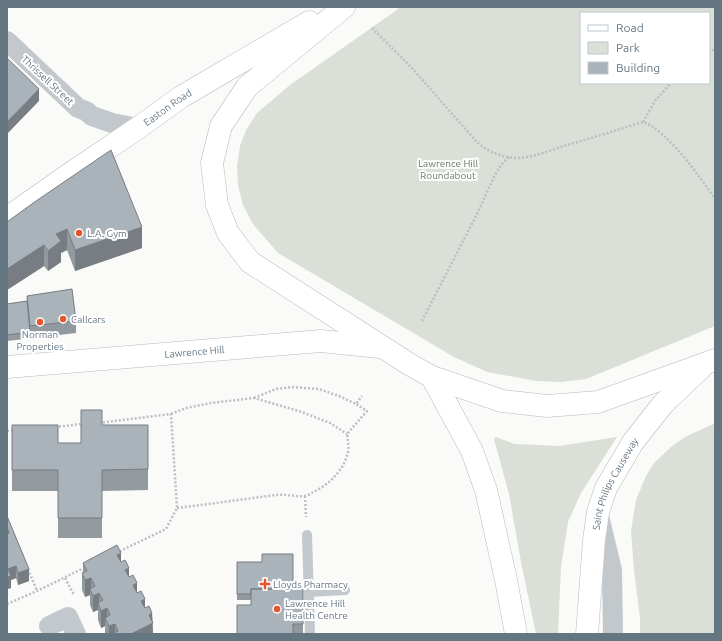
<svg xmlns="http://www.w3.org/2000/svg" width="722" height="641" font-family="Ubuntu,sans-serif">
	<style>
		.green { fill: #dadfd7; fill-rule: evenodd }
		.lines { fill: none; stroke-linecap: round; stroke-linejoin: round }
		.primary-casing { stroke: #b5babe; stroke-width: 23 }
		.path { stroke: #bbbfc2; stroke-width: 2.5; stroke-dasharray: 2 2; stroke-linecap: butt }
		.lane { stroke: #c3c8cc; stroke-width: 10 }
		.street { stroke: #c3c8cc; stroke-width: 20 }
		.primary { stroke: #fff; stroke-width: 22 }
		.wall { fill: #929a9f }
		.shaded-wall { fill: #777d82 }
		.building { fill: #aab3b9; stroke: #777d82 }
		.poi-dot { fill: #e4572e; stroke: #fff; stroke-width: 1.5 }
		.labels { text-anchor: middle; stroke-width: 4; stroke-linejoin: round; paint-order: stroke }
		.street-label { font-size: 10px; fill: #657683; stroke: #fff }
		.park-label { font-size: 10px; fill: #687a64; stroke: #fff }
		.poi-label { font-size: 10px; fill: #657683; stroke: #fff; text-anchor: start }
	</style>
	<rect width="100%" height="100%" fill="#fafaf8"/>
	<path class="green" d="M401,7H715V326L586,379L561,382L536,381L487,372L454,357L278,253L253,224L243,205L238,186L237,166L240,146L246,130L257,113L290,85ZM581,13H709V83H581Z
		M715,423V634H640V618L634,571L631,531L636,500L646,476L654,463L671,447L685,437Z
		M496,437L515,444L559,446L617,437L581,493L568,522L561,567L558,634H536L521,562L509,494L494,439Z"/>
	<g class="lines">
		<g class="primary-casing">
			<g id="primary">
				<path d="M344,7L247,87L221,126L212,163L217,205L228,233L250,262L409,364L432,377L502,401L547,406L598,402L715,360"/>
				<path id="s1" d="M7,218L74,171L138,128L181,97L309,22"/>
				<path id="s2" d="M7,367L321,341L379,347"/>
				<path d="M432,377L472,451L486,490L506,580L516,634"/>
				<path id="s3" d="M587,634L594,540L598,512L606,488L633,442L663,404L701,368"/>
			</g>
		</g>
		<path class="path" d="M372,28L411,67L475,140C485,151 501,157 516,158C533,158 550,150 567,145C592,138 617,130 643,122C666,129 701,178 715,199
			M709,53L715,49
			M643,122L655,101L671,83
			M422,321L478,212L494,177L501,165L509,157
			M254,398L276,389L292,387L319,389L339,396L356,404L362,396
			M171,414L186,408L211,403L254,398L299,411L330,423L347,434
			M99,423L171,414L177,508L166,529L118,552
			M55,427L82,424
			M7,431L14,430
			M305,496L306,517
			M177,508C210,504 244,499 277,495C286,494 296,497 305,496C308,496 311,493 313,492C329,485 344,470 348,452C349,446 348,440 347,434L367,411L356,404
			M28,569L37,591
			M65,578L74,595
			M7,604L37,591L84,568"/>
		<path class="lane" d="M307,535L310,634
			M309,592L345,590"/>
		<path class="street" d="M7,41L78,108L86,111L92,116L112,123L138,128
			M599,516L612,570L613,634
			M49,626L68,617L76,634"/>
		<use href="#primary" class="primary"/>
	</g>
	<path class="wall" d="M36,201L142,248L75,271L67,250L61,253V262L48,271L44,266L7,290V222Z
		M27,296L76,321V333L7,341V304L27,301Z
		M12,425L58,443H81L102,425H148V490L102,491V538H58V491H12Z
		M7,516L29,581L18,585L16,578L11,580V588L7,589Z
		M121,562L145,608L152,613L153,634H105V626L101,628L98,620V610L93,612L90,605V595L85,597L82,590V573H83V563Z
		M237,562L293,589H303V634H237L251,605V600H237Z"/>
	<path class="shaded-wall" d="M39,89V101L7,134V122Z
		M142,227V248L75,271V250Z
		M67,229V250L61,253V262L48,271V251L56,234Z
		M44,245V266L7,290V269Z
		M121,553V569L117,555Z
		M16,566V578L11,580V588L7,589L8,569Z
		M129,568V585L125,570Z
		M29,569V581L18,585V573Z
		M91,578V591L90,589V595L85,597V580Z
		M137,583V600L133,585Z
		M99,593V605L98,603V610L93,612V596Z
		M145,599V616L141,601Z
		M107,608V621L105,618V626L101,628V611Z
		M152,613L153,634H131L149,615Z
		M115,624V634L114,633V634H109V626Z"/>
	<path class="building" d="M7,58L39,89L7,122Z
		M111,150L142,227L75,250L67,229L56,234L61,241L48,251L44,245L7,269V222L36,201Z
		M72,289L76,321L30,326L27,296Z
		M27,301L30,332L7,335V304Z
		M81,410H102V425H148V469L102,470V518H58V470H12V425H58V443H81Z
		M7,516L29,569L18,573L16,566L8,569L11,576L7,577V534L9,533L7,527Z
		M117,545L121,553L117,555L121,562L125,560L129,568L125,570L129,577L133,575L137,583L133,585L137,593L141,591L145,599L141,601L145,608L149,606L152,613L149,615L153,623L131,634H114V633L118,631L115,624L109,626L105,618L110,615L107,608L101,611L98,603L103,600L99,593L93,596L90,589L95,586L91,578L85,580L82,573L87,571L83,563Z
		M262,554H293V589H251V594H237V562H262Z
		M251,589H303V624H293V634H237V605H251Z"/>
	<g class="poi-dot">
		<circle cx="79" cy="233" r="4"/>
		<circle cx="63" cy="319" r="4"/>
		<circle cx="40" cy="322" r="4"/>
		<path d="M263 578h4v4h4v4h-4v4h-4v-4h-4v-4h4z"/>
		<circle cx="277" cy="609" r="4"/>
	</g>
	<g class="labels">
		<g class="street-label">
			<text transform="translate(48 80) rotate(43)" y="4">Thrissell Street</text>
			<text dy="4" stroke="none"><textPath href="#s1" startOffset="195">Easton Road</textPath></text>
			<text dy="4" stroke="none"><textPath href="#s2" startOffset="188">Lawrence Hill</textPath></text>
			<text dy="4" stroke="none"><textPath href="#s3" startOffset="155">Saint Philips Causeway</textPath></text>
		</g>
		<g class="park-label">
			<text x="448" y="167">Lawrence Hill<tspan x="448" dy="12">Roundabout</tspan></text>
		</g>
		<g class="poi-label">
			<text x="87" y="237">L.A. Gym</text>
			<text x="71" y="323">Callcars</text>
			<text x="40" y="338" text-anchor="middle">Norman<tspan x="40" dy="12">Properties</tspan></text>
			<text x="273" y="588">Lloyds Pharmacy</text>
			<text x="285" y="607">Lawrence Hill<tspan x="285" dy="12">Health Centre</tspan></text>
		</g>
	</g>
	<rect width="722" height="641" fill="none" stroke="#657683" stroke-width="16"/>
	<rect x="580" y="12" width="130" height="72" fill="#ffffff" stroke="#c1c8cd"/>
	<rect x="588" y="25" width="20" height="6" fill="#ffffff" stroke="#c1c8cd"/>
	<text x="616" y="32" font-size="12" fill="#657683">Road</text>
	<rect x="588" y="42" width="20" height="12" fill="#dadfd7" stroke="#c1c8cd"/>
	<text x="616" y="52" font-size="12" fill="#657683">Park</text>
	<rect x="588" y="62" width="20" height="12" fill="#aab3b9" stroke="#c1c8cd"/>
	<text x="616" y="72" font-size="12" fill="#657683">Building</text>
</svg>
